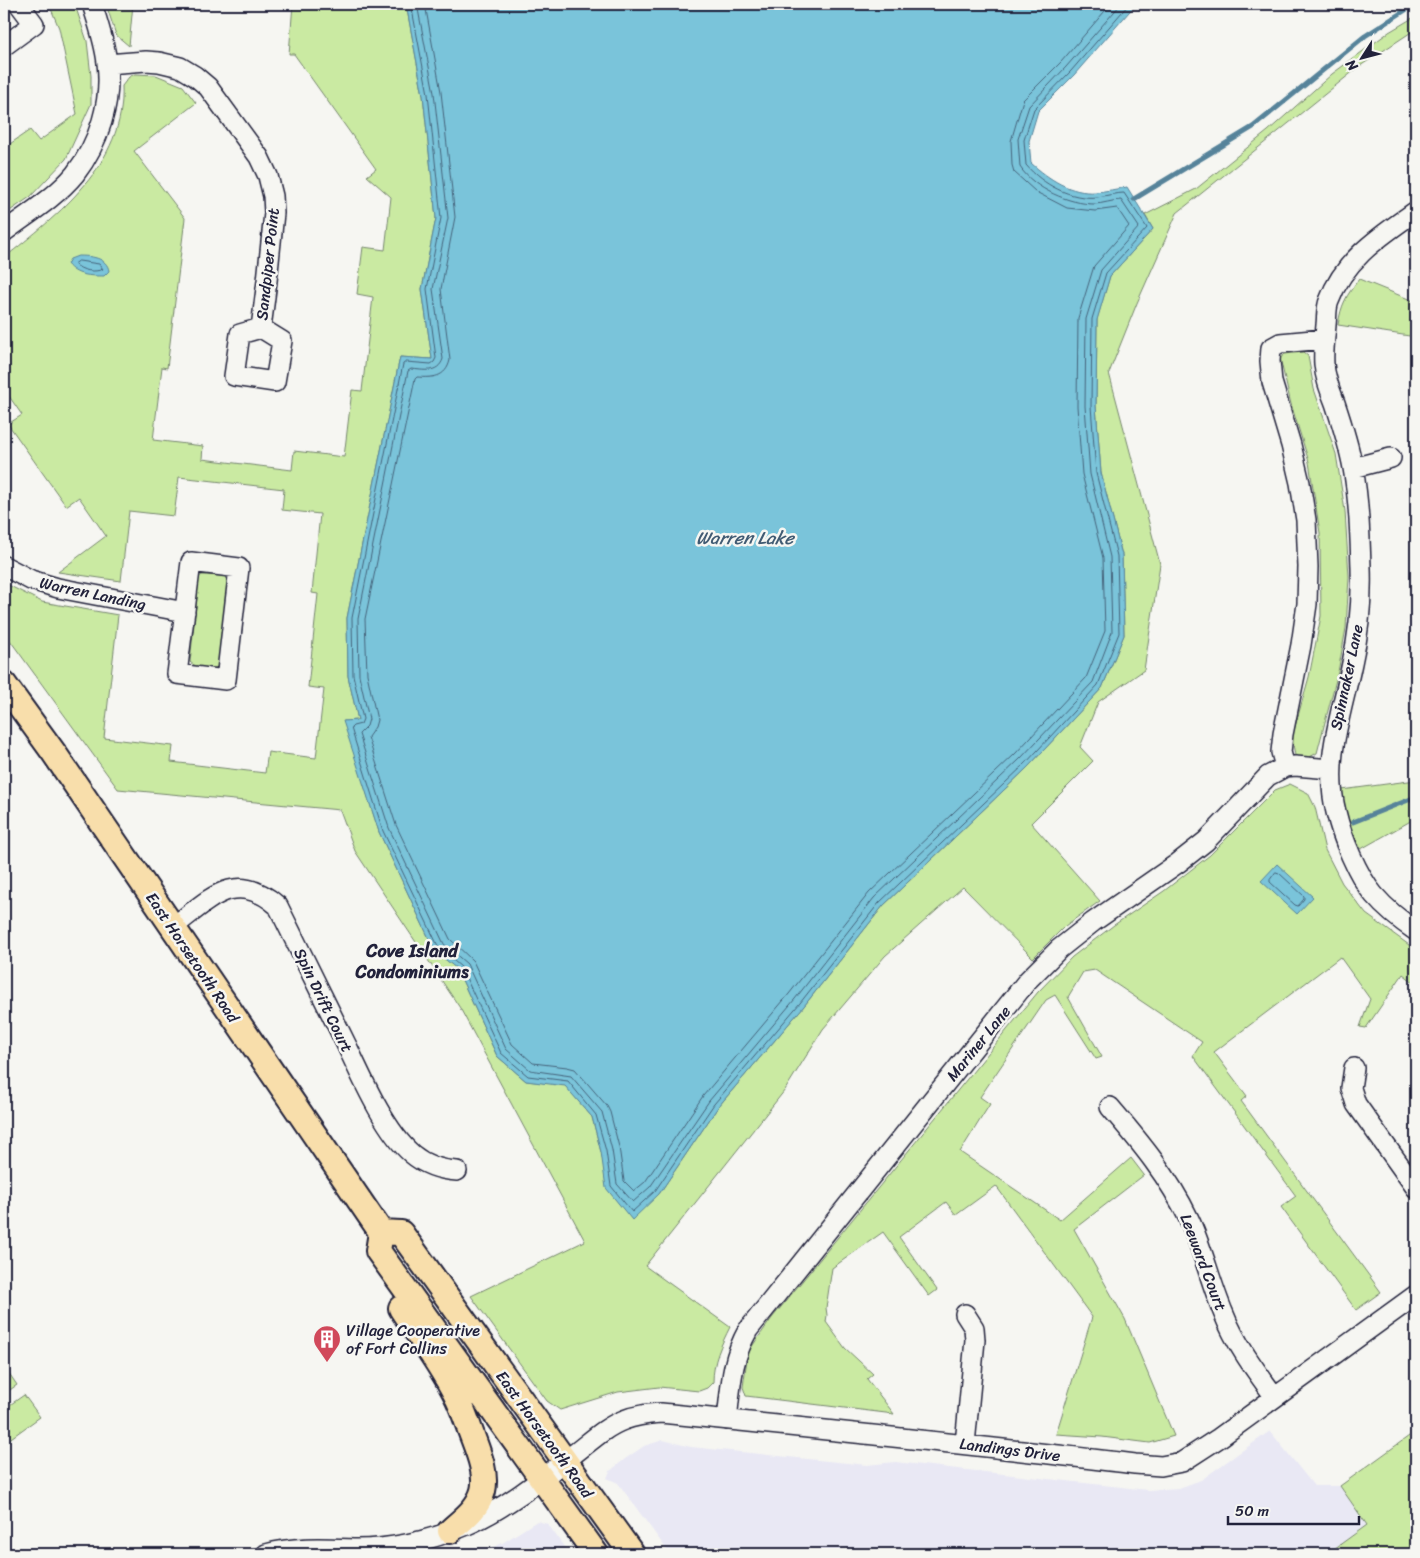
<svg xmlns="http://www.w3.org/2000/svg" width="1420" height="1558" font-family="Sriracha,sans-serif">
	<style>
		.built { fill: #e9e8f4 }
		.green { fill: #caeaa2; stroke: #76866e }
		.water { fill: #7ac4da; stroke: #57839a }
		.lines { fill: none; stroke-linecap: round; stroke-linejoin: round }
		.shore { stroke: #45637b; stroke-width: 1 }
		.stream { stroke: #57839a; stroke-width: 5 }
		.minor-casing { stroke: #22223b; stroke-width: 22 }
		.major-casing { stroke: #22223b; stroke-width: 28 }
		.minor { stroke: #f6f6f2; stroke-width: 19 }
		.major { stroke: #f8deab; stroke-width: 24 }
		.labels { text-anchor: middle; stroke-width: 5; stroke-linejoin: round; paint-order: stroke }
		.street-label { font-size: 16px; fill: #22223b; stroke: #f6f6f2 }
		.poi-label { font-size: 16px; fill: #22223b; stroke: #f6f6f2; text-anchor: start }
		.water-label { font-size: 18px; font-style: italic; fill: #415b73; stroke: #f6f6f2 }
		.neighbourhood-label { font-size: 18px; font-weight: bold; fill: #22223b; stroke: #f6f6f2 }
	</style>
	<rect width="100%" height="100%" fill="#f6f6f2"/>
	<filter id="ink" filterUnits="userSpaceOnUse"><feTurbulence type="fractalNoise" baseFrequency=".02" numOctaves="2"/><feDisplacementMap in="SourceGraphic" scale="10" xChannelSelector="R" yChannelSelector="G"/><feConvolveMatrix kernelMatrix="1 2 1 2 8 2 1 2 1" color-interpolation-filters="sRGB"/></filter>
	<g filter="url(#ink)">
		<path class="built" d="M1270,1431L1314,1486H1340L1367,1525L1327,1554H670L618,1483L607,1478L610,1471L625,1459L644,1446L663,1440L691,1447L867,1465L895,1462L1148,1490L1179,1488L1201,1480Z
			M537,1521L548,1524L569,1554H481L504,1542Z"/>
		<path class="green" d="M49,4L75,5L87,41L91,76V104L66,159L30,197L4,215V148L30,130L39,141L77,114L59,28Z
			M106,4H133L129,46L116,35Z
			M293,4H406L423,95L436,218L422,289L432,359L400,357L347,618L348,676L358,720L344,721L379,832L435,951L457,969L497,1056L526,1081L565,1085L592,1117L601,1152L659,1194L718,1107L804,1006L883,906L1028,767L1102,688L1124,635L1122,555L1101,473L1096,406L1097,319L1110,276L1153,229L1145,215L1196,189L1268,131L1332,74L1389,32L1416,16V29L1360,66L1177,213L1137,303L1109,373L1160,564L1144,670L1098,702L1080,747L1093,761L1031,823L1100,901L1065,926L1033,958L963,887L885,956L823,1029L785,1090L645,1266L730,1327C721,1345 713,1361 713,1382L707,1388L699,1391L659,1387L618,1392L560,1410L547,1401L471,1296L585,1241L460,1008L355,851L340,810L118,789L4,632V583L42,602L118,615L104,738L173,746L171,762L265,773L268,752L316,758L324,689L308,687L318,594L312,593L320,514L282,510L284,489L179,477L174,516L129,511L121,581L58,572L106,536L79,497L66,506L8,424L22,415L4,389V258C58,215 126,163 122,86L129,77L135,74L156,75L183,86L196,103L134,151L185,218L167,368L162,367L153,440L203,446L202,459L292,470L294,451L344,457L352,390L362,391L373,297L357,294L363,247L385,250L391,197L367,176L376,169L294,54H289Z
			M1359,279L1416,302V337L1338,325C1341,305 1346,296 1359,279Z
			M1303,352L1308,356L1314,389L1336,454L1345,511L1349,577L1346,628L1338,672L1317,753L1304,760L1295,756L1292,737L1309,677L1321,616L1320,533L1309,462L1291,404L1280,358L1285,354Z
			M202,575L224,576L228,579L218,667C209,670 196,668 190,662L199,577Z
			M1416,780V818L1361,849C1351,832 1344,811 1342,790Z
			M1290,784L1308,793L1315,807L1325,850L1342,883L1366,914L1416,950V984L1403,974L1366,1028L1360,1027L1370,999L1340,957L1214,1052L1247,1096L1241,1101L1381,1292L1356,1310L1281,1207L1296,1196L1193,1056L1202,1042L1095,970L1083,972L1068,997L1102,1057L1096,1059L1055,995L1046,1000L980,1097L990,1104L960,1152L1060,1220L1131,1158L1144,1175L1074,1229L1125,1319L1174,1436L1150,1443L1102,1437L1056,1434L1092,1317L996,1186L956,1215L946,1202L899,1237L937,1290L929,1296L883,1232L832,1268L826,1308L827,1315L826,1322L845,1348L873,1374L867,1379L894,1414L746,1396L743,1387L748,1352L772,1318L1038,992L1072,957L1114,925L1164,891L1210,855L1275,790Z
			M4,1366L17,1385L4,1394Z
			M24,1395L40,1417L4,1443V1409Z
			M1416,1431V1554H1327L1367,1525L1340,1486Z"/>
		<path class="water" d="M406,4H1136L1074,75L1038,111L1029,141L1031,163C1049,179 1071,194 1096,192C1106,191 1117,189 1127,187L1153,229L1110,276L1097,320L1096,406L1101,473L1122,555L1124,635L1102,688L1028,767L883,906L804,1006L718,1107L659,1194L632,1220L606,1188L601,1152L592,1117L565,1086L526,1081L497,1056L457,969L435,951L379,832L343,721L358,720L348,676L347,618L400,357L432,359L422,289L436,218L423,95Z
			M78,256C90,256 107,257 109,271L104,276C90,276 76,276 67,264L70,259Z
			M1277,864L1313,897L1297,914L1261,881Z"/>
		<g class="lines">
			<path class="shore" d="M411,4L428,94L441,218L427,289L436,358L434,362L431,364L406,362L403,364L352,618L353,675L363,719L361,724L353,726L351,728L383,831L439,948L461,967L501,1053L528,1076L568,1081L596,1115L606,1151L611,1186L632,1212L655,1191L714,1104L800,1003L879,903L1025,764L1098,685L1119,633L1117,556L1096,473L1091,406L1092,319L1106,273L1147,228L1124,193C1115,193 1106,196 1097,197C1071,200 1042,184 1026,165L1024,140L1034,109L1071,71L1129,4
				M417,4L434,93L448,218L433,289L443,359C438,374 423,370 411,369L408,371L358,619L359,675L369,719L367,726L359,734L389,828L444,944L467,964L506,1049L530,1070L571,1076L602,1112L612,1150L617,1184L633,1202L650,1187L709,1101L795,999L874,898L1020,759L1093,682L1112,632L1110,557L1090,474L1085,406L1086,319L1101,270L1139,227L1121,200C1112,200 1103,204 1094,204C1070,204 1034,189 1020,167L1018,139L1029,106L1066,67L1121,4
				M425,4L441,92L455,217L441,289L450,360C446,378 432,378 417,377L415,379L365,619L367,674L377,720L375,727L368,737L396,825L450,939L473,961L512,1044L533,1063L567,1067L575,1069L607,1106L610,1112L619,1147L624,1181L634,1191L645,1182L703,1096L789,994L869,893L1015,754L1086,678L1105,631L1103,558L1082,474L1077,406L1078,318L1094,266L1129,226L1117,208L1095,211L1067,208L1036,192L1014,172L1012,165L1011,141L1023,100L1061,62L1111,4
				M79,261L99,264L103,269C95,273 81,271 75,264Z
				M1276,872L1279,873L1304,896V899L1298,906L1295,905L1270,882V880Z"/>
			<path class="stream" d="M1134,199L1253,127L1365,36L1415,4
				M1353,822L1416,797"/>
			<g class="minor-casing">
				<path id="minor" d="M4,46L34,24L19,4
					M107,64L146,61L159,62L180,67L195,76L208,87L259,157L268,176L273,196L274,213L267,281L261,328L240,334L234,376L275,382L282,341L261,328
					M1416,211C1382,235 1344,259 1329,301C1326,308 1327,317 1326,325C1325,338 1323,351 1324,364C1325,378 1330,390 1335,403C1342,424 1349,446 1353,468C1359,501 1360,535 1361,568C1362,599 1359,633 1352,663C1342,713 1323,761 1336,812C1342,837 1357,875 1374,895C1386,909 1401,921 1416,931
					M4,232C28,214 56,197 75,174C99,143 112,102 107,63C105,43 98,23 92,4
					M1353,468L1391,458
					M191,562L239,568L226,680L177,674Z
					M4,566L31,580L58,588L185,612
					M1285,767L1281,752L1283,734L1301,645L1307,604L1308,567L1306,520L1300,483L1291,445L1272,382L1270,361L1271,348L1280,343L1324,339
					M173,927C209,900 235,868 278,906C301,953 324,1000 347,1046C362,1078 385,1131 412,1154C425,1165 441,1170 457,1171
					M1354,1068L1351,1088L1356,1104L1416,1188
					M1110,1107C1140,1142 1169,1177 1189,1219C1203,1249 1210,1281 1223,1312C1235,1343 1255,1370 1275,1397
					M965,1314L974,1328L975,1340L965,1444
					M727,1420C731,1386 731,1360 748,1330L1028,980L1059,949L1093,922L1178,863L1206,841L1268,776L1285,767L1295,766L1331,769
					M266,1554C294,1546 326,1548 356,1549C394,1549 432,1540 467,1525C504,1509 542,1479 574,1454C590,1442 605,1427 624,1420C636,1415 648,1414 661,1413C819,1429 977,1445 1135,1464L1161,1466L1182,1462L1219,1438L1416,1295"/>
			</g>
			<g class="major-casing">
				<path id="major" d="M4,684L54,753L381,1232L378,1251L596,1554
					M381,1232L401,1233L632,1554
					M401,1308C420,1338 443,1367 458,1399C464,1412 468,1425 473,1438C479,1454 487,1474 483,1491C478,1509 463,1519 450,1531"/>
			</g>
			<use href="#minor" class="minor"/>
			<use href="#major" class="major"/>
		</g>
	</g>
	<defs>
		<g id="building-pin" transform="scale(1.4375)"><path d="M0 17L-7.5 6A9.5 9.5 0 1 1 7.5 6Z" fill="#d1495b" stroke="#f6f6f2"/><path d="M-4-6H4V6H1V3H-1V6H-4ZM-2.5-4.3h1.7v1.8h-1.7ZM.8-4.3h1.7v1.8H.8ZM-2.5-1h1.7V.8h-1.7ZM.8-1h1.7V.8H.8Z" fill="#fff"/></g>
	</defs>
	<g fill-rule="evenodd">
		<use href="#building-pin" x="327" y="1339"/>
	</g>
	<g class="labels">
		<g class="street-label">
			<text transform="translate(267 264) rotate(-84)" y="6">Sandpiper Point</text>
			<text transform="translate(93 593) rotate(12)" y="6">Warren Landing</text>
			<text transform="translate(1346 677) rotate(-78)" y="6">Spinnaker Lane</text>
			<text transform="translate(193 957) rotate(56)" y="6">East Horsetooth Road</text>
			<text transform="translate(324 1000) rotate(64)" y="6">Spin Drift Court</text>
			<text transform="translate(978 1043) rotate(-51)" y="6">Mariner Lane</text>
			<text transform="translate(1204 1262) rotate(69)" y="6">Leeward Court</text>
			<text transform="translate(545 1434) rotate(54)" y="6">East Horsetooth Road</text>
			<text transform="translate(1010 1449) rotate(7)" y="6">Landings Drive</text>
		</g>
		<g class="poi-label">
			<text x="346" y="1336">Village Cooperative<tspan x="346" dy="18">of Fort Collins</tspan></text>
		</g>
		<g class="water-label">
			<text x="745" y="544">Warren Lake</text>
		</g>
		<g class="neighbourhood-label">
			<text x="412" y="957">Cove Island<tspan x="412" dy="21">Condominiums</tspan></text>
		</g>
	</g>
	<rect width="1420" height="1558" fill="none" stroke="#f6f6f2" stroke-width="20"/>
	<rect x="10" y="10" width="1400" height="1538" fill="none" stroke="#22223b" stroke-width="2" filter="url(#ink)"/>
	<g transform="translate(1362 58) rotate(234)" stroke="#f6f6f2" stroke-width="4" paint-order="stroke">
	<path d="M0-4L9 19L0 12L-9 19Z" fill="#22223b"/>
	<text y="-8" font-size="14" font-weight="bold" text-anchor="middle" fill="#22223b">N</text>
	</g>
	<path d="M1228 1516v8h131v-8" fill="none" stroke="#22223b" stroke-width="2.5"/>
	<text x="1235" y="1516" font-size="15" fill="#22223b" stroke="#f6f6f2" stroke-width="4" paint-order="stroke">50 m</text>
</svg>
